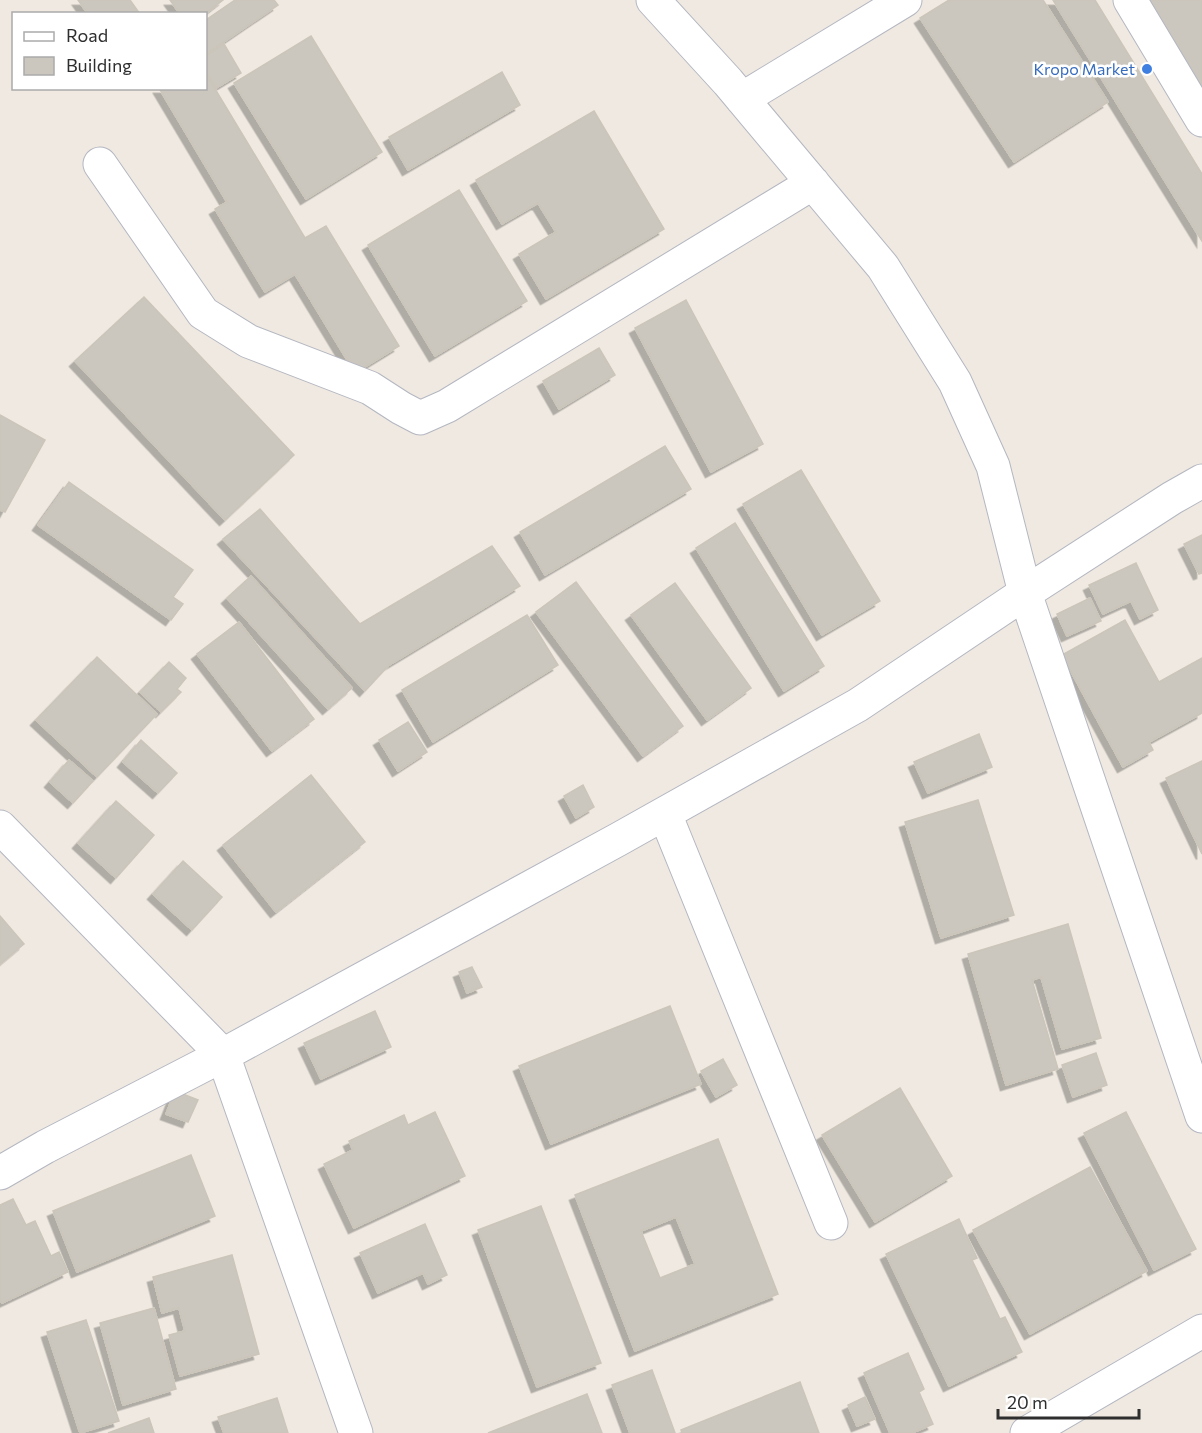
<svg xmlns="http://www.w3.org/2000/svg" width="1202" height="1433" font-family="Commissioner,sans-serif">
	<style>
		.building { fill: #cbc7bf; stroke: #cbc5ba; stroke-width: 1.5; fill-rule: evenodd; filter: url(#shadow) }
		.lines { fill: none; stroke-linecap: round; stroke-linejoin: round }
		.street-casing { stroke: #b4b7c1; stroke-width: 35 }
		.street { stroke: #fff; stroke-width: 33 }
		.shop-dot { fill: #3f7fe0; stroke: #fff; stroke-width: 2 }
		.labels { text-anchor: middle; stroke-width: 5; stroke-linejoin: round; paint-order: stroke }
		.shop-label { font-size: 16px; fill: #366cbe; stroke: #fff; text-anchor: end }
	</style>
	<defs>
		<filter id="shadow"><feDropShadow dx="-5.5" dy="5.5" stdDeviation="0" flood-color="#0004"/></filter>
	</defs>
	<rect width="100%" height="100%" fill="#efe9e1"/>
	<path class="building" d="M78,0H130L140,14H88Z
		M170,0H223L205,14H180Z
		M235,0H274L278,5L206,54V20Z
		M949,0H1043L1108,102L1014,162L920,18Z
		M1053,0H1095L1202,174V241Z
		M1143,0H1202V99Z
		M311,36L382,152L306,199L234,83Z
		M224,44L241,73L216,88L206,72V56Z
		M502,72L520,105L408,170L389,137Z
		M206,74L305,238L326,226L399,346L355,373L295,274L265,292L215,209L227,202L159,88H206Z
		M594,111L664,229L546,299L519,254L556,232L538,203L502,224L476,180Z
		M459,190L527,301L435,356L368,245Z
		M144,297L294,455L225,520L75,361Z
		M686,300L763,444L711,472L635,328Z
		M599,348L615,375L559,409L543,381Z
		M0,415L45,440L5,512L0,510Z
		M665,446L691,489L545,575L520,532Z
		M801,470L880,601L822,635L743,504Z
		M69,482L193,570L173,597L183,604L171,620L38,525Z
		M260,509L360,624L492,546L520,586L389,665L365,691L223,539Z
		M735,523L824,666L784,691L696,548Z
		M1202,535V573L1199,574L1184,544Z
		M1136,563L1158,610L1140,619L1131,601L1103,614L1089,585Z
		M251,576L352,688L328,709L227,598Z
		M576,582L683,726L643,756L536,612Z
		M675,583L751,688L707,720L631,615Z
		M1090,598L1101,621L1067,636L1057,614Z
		M527,615L558,665L433,742L402,690Z
		M1125,620L1159,682L1202,658V713L1149,742L1153,750L1123,767L1062,655Z
		M239,622L314,719L272,751L197,654Z
		M97,657L157,714L97,777L36,720Z
		M169,662L186,678L177,689L181,692L161,712L140,692Z
		M408,722L427,752L398,771L379,740Z
		M979,734L992,767L928,793L914,762Z
		M141,740L177,773L158,793L123,762Z
		M69,760L93,781L73,803L50,782Z
		M1202,761V854L1166,778Z
		M311,775L365,842L276,912L223,845Z
		M583,785L594,807L576,818L564,796Z
		M978,800L1014,915L941,938L905,822Z
		M116,801L154,835L116,878L78,843Z
		M183,861L222,897L192,930L153,894Z
		M0,916L24,944L0,964Z
		M1068,924L1101,1038L1062,1049L1041,977L1032,980L1058,1069L1006,1085L968,954Z
		M472,967L482,987L467,993L459,972Z
		M670,1006L701,1084L551,1144L519,1066Z
		M375,1011L391,1047L321,1079L304,1043Z
		M1096,1053L1107,1085L1073,1097L1062,1065Z
		M723,1059L737,1085L716,1097L701,1071Z
		M900,1088L952,1176L875,1222L822,1135Z
		M175,1091L198,1100L188,1122L166,1114Z
		M435,1112L465,1176L354,1228L324,1164L353,1150L349,1141L404,1115L408,1125Z
		M1126,1112L1196,1249L1154,1270L1084,1133Z
		M718,1139L778,1294L635,1351L575,1195ZM676,1217L695,1264L660,1278L641,1231Z
		M191,1155L215,1216L77,1272L53,1211Z
		M1090,1167L1147,1271L1030,1334L973,1230Z
		M13,1199L26,1225L35,1221L51,1256L59,1252L68,1272L2,1303L0,1300V1205Z
		M541,1206L601,1363L537,1387L478,1230Z
		M959,1219L977,1258L972,1260L1000,1319L1005,1317L1022,1352L949,1386L886,1254Z
		M425,1224L447,1275L428,1284L423,1273L378,1293L360,1253Z
		M232,1255L259,1354L180,1376L169,1335L185,1331L179,1308L162,1313L153,1277Z
		M154,1308L176,1389L123,1405L100,1323Z
		M86,1320L119,1421L80,1433L47,1332Z
		M908,1353L924,1389L919,1392L933,1424L912,1433H890L864,1373Z
		M652,1370L675,1433H630L612,1385Z
		M800,1382L819,1433H682L681,1430Z
		M587,1394L602,1433H488Z
		M865,1397L875,1419L857,1426L848,1405Z
		M277,1398L288,1433H224L218,1417Z
		M149,1418L154,1433H108Z"/>
	<g class="lines">
		<g class="street-casing">
			<path id="street" d="M653,0L728,82L883,267L955,382L993,466L1025,593L1202,1116
				M1130,0L1202,120
				M742,99L905,0
				M100,164L203,313L248,341L370,388L401,408L420,418L447,406L813,183
				M665,814L831,1223
				M0,827L223,1055L356,1433
				M0,1173L45,1147L223,1055L619,839L858,705L1025,593L1172,498L1202,481
				M1027,1433L1202,1331"/>
		</g>
		<use href="#street" class="street"/>
	</g>
	<circle class="shop-dot" cx="1147" cy="69" r="6"/>
	<g class="labels">
		<g class="shop-label">
			<text x="1135" y="75">Kropo Market</text>
		</g>
	</g>
	<rect x="12" y="12" width="195" height="78" fill="#ffffff" stroke="#ababab" stroke-width="1.5"/>
	<rect x="24" y="32" width="30" height="9" fill="#ffffff" stroke="#ababab" stroke-width="1.5"/>
	<text x="66" y="42" font-size="18" fill="#2e2e2e">Road</text>
	<rect x="24" y="57" width="30" height="18" fill="#cbc7bf" stroke="#ababab" stroke-width="1.5"/>
	<text x="66" y="72" font-size="18" fill="#2e2e2e">Building</text>
	<path d="M998 1409v9h141v-9" fill="none" stroke="#2e2e2e" stroke-width="3"/>
	<text x="1007" y="1409" font-size="18" fill="#2e2e2e" stroke="#ffffff" stroke-width="4.5" paint-order="stroke">20 m</text>
</svg>
